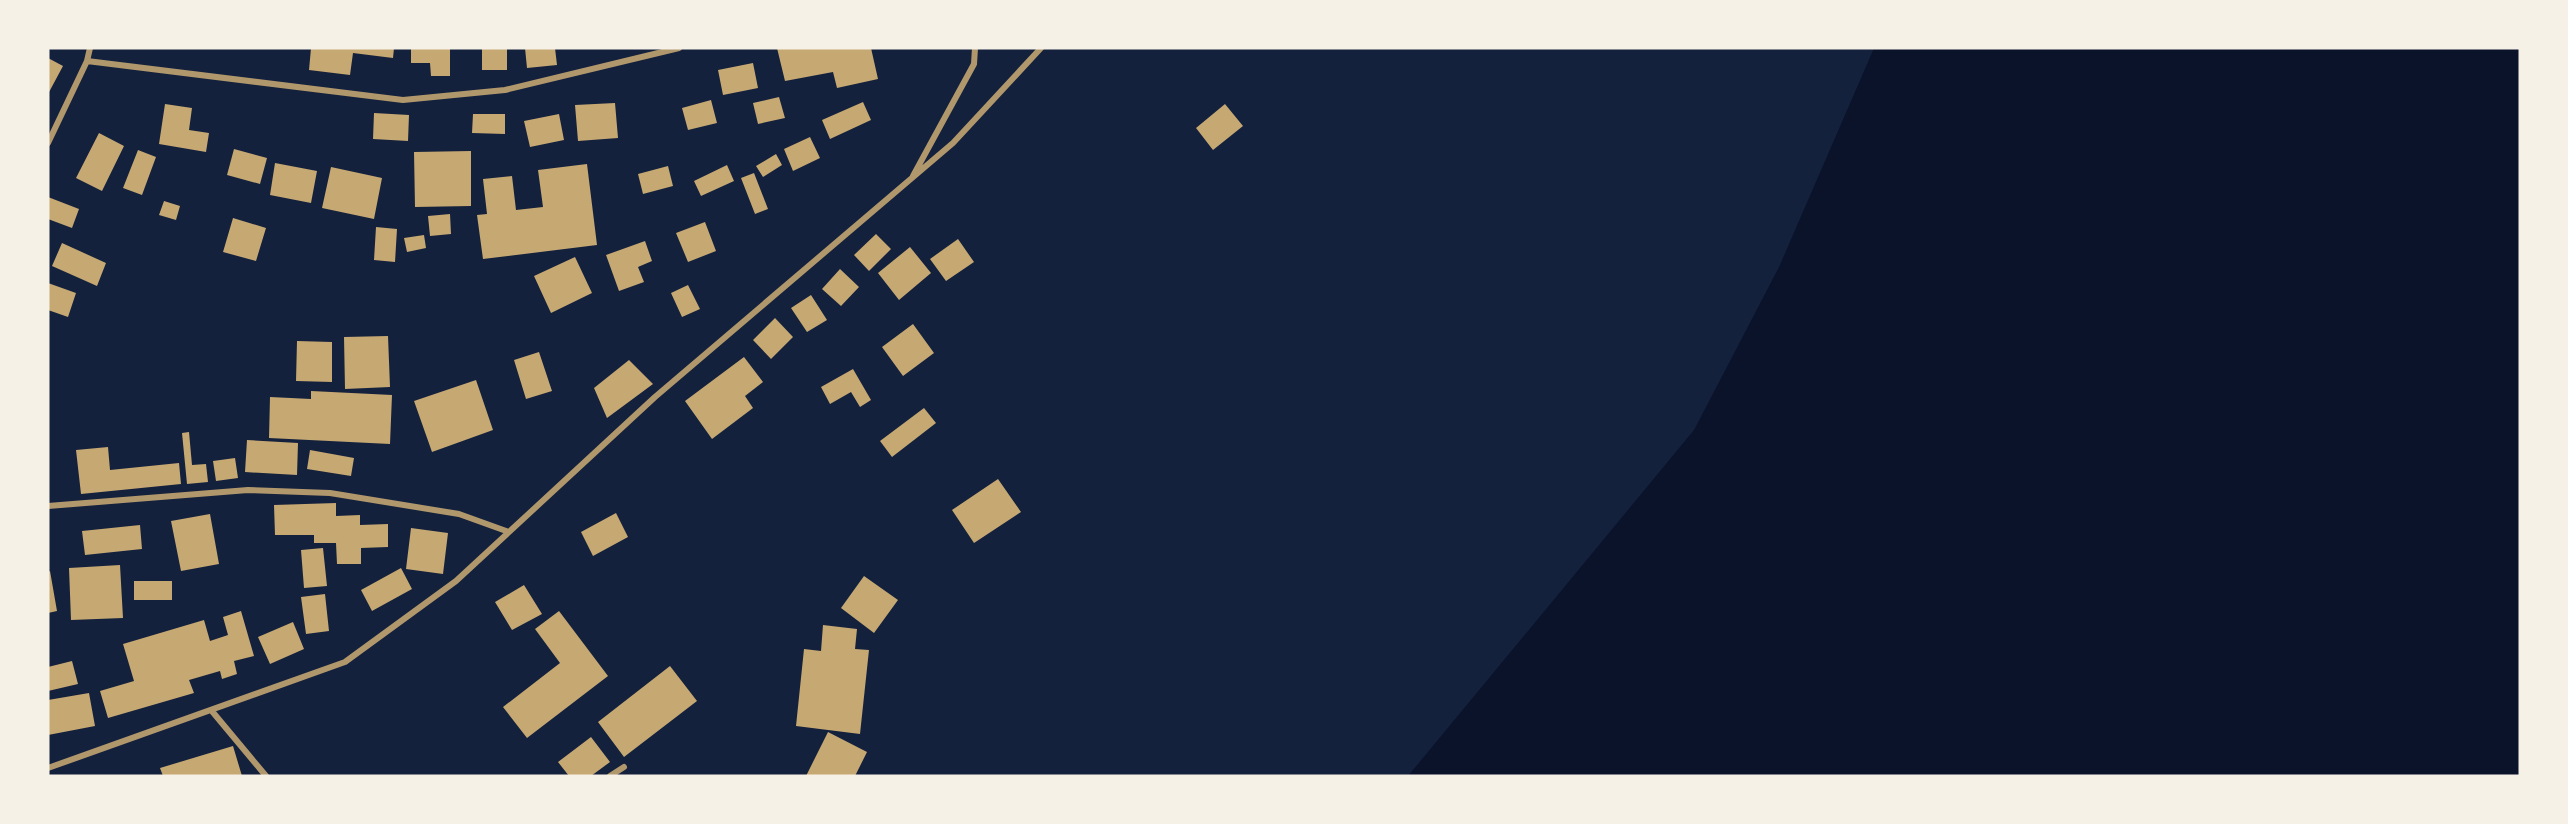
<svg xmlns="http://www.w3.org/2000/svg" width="2568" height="824" font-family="Figtree,sans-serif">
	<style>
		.water { fill: #0b132b }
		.building { fill: #c6a872 }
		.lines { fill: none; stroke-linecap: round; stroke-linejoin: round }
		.minor { stroke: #b1986c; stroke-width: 6 }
	</style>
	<rect width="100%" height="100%" fill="#14213d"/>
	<path class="water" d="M1874,48H2520V776H1408L1694,430L1779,267Z"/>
	<path class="building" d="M311,48H394L393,58L353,53L350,75L309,70Z
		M411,48H450V76H431L430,63H411Z
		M482,48H507V70H482Z
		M525,48H555L557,65L527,68Z
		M777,48H871L878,79L837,88L833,72L785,81Z
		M48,58L63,66L48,94Z
		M753,63L758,88L723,95L718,70Z
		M779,97L785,118L758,124L753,103Z
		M711,100L717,123L688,130L682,108Z
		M863,102L871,120L830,139L822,120Z
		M615,103L618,138L578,141L575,105Z
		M165,104L192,108L189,130L209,133L206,152L159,144Z
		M1225,104L1243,126L1213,150L1196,128Z
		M374,113L409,115L408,141L373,139Z
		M473,114H505V134L472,133Z
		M559,114L564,140L530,147L524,121Z
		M99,133L124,146L102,191L76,178Z
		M810,137L820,158L793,171L784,149Z
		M234,149L267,158L260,184L227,175Z
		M138,150L156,157L142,195L123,188Z
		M471,151V206L415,207L414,152Z
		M776,154L782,165L763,177L756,166Z
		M275,163L317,171L311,203L270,195Z
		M587,164L597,245L483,259L477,215L487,214L483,179L512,176L516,210L543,207L538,170Z
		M727,165L734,181L701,196L694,181Z
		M668,166L673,186L643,194L638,174Z
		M331,167L382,178L374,219L322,208Z
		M754,173L768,209L755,214L741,178Z
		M48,197L79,209L72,228L48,219Z
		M164,201L180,206L176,220L159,215Z
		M450,214L451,234L430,236L428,216Z
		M233,218L266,228L256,261L223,252Z
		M705,222L716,251L688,262L676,233Z
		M376,227L397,229L395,262L374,260Z
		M876,234L891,249L869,271L854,255Z
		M424,235L426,248L407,252L404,238Z
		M958,239L974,262L946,281L930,259Z
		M645,241L652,261L638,267L644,282L619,291L606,255Z
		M62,243L106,263L97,286L52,266Z
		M910,247L931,273L899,300L878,273Z
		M575,257L592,293L551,313L534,276Z
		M840,269L859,287L841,306L822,289Z
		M48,283L76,293L68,317L48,310Z
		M688,285L700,309L682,317L671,293Z
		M811,295L827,320L807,332L791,308Z
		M775,318L793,337L771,359L753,340Z
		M913,324L934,353L903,376L882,347Z
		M388,336L390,387L345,389L344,337Z
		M297,341L332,342V382L296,381Z
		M539,352L552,391L526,399L514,360Z
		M744,357L763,382L745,396L753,408L712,439L685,401Z
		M629,360L653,384L607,418L594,388Z
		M853,369L871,400L860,407L851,392L830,404L821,387Z
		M476,380L493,430L432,452L414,401Z
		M311,391L392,395L390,444L269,438L270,397L311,399Z
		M924,408L936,423L892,457L880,441Z
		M189,432L192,465L206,464L208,482L187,484L182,433Z
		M247,440L298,443L297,475L245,472Z
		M108,447L110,470L179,463L181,484L81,494L76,450Z
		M310,450L354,458L351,476L307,469Z
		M235,458L238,478L216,481L213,461Z
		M998,479L1021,512L974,543L952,510Z
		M336,503V516L360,515V525L388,524V547L361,548V564H337L336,543H314V535H275L274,505Z
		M616,513L628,537L593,556L581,532Z
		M210,514L219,564L181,571L171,521Z
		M140,525L142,549L85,555L82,531Z
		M411,528L448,533L443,574L406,569Z
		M323,548L327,586L304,588L301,550Z
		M120,565L123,618L71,620L69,568Z
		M401,568L412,589L372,611L361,590Z
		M50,571L57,611L48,613V572Z
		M864,576L898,600L874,633L841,608Z
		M134,581H172V600H134Z
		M524,585L542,614L512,630L495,602Z
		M325,594L329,631L306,634L301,597Z
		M241,611L254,656L234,661L237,674L222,679L220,671L189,680L194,693L108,718L100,691L134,681L123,644L204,620L210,641L228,635L223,617Z
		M559,611L608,676L527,738L503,707L560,663L535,629Z
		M293,622L304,649L270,664L258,637Z
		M823,625L857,629L855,649L869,650L860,734L796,726L804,649L821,651Z
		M72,661L78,684L48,691V667Z
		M670,666L697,701L624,757L598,722Z
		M89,693L95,726L48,735V700Z
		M828,732L867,752L855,776H806Z
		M591,737L610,762L591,776H569L558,762Z
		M233,746L242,776H163L160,768Z"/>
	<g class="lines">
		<path class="minor" d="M87,61L403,100L505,90L679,48
			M48,143L87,61L90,48
			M913,176L974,64L975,48
			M48,506L248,490L330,493L459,514L509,532
			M211,710L266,776
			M48,768L345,662L456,581L655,397L953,143L1041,48
			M610,776L624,767"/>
	</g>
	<rect width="2568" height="824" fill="none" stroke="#f6f1e7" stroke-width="99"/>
</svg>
